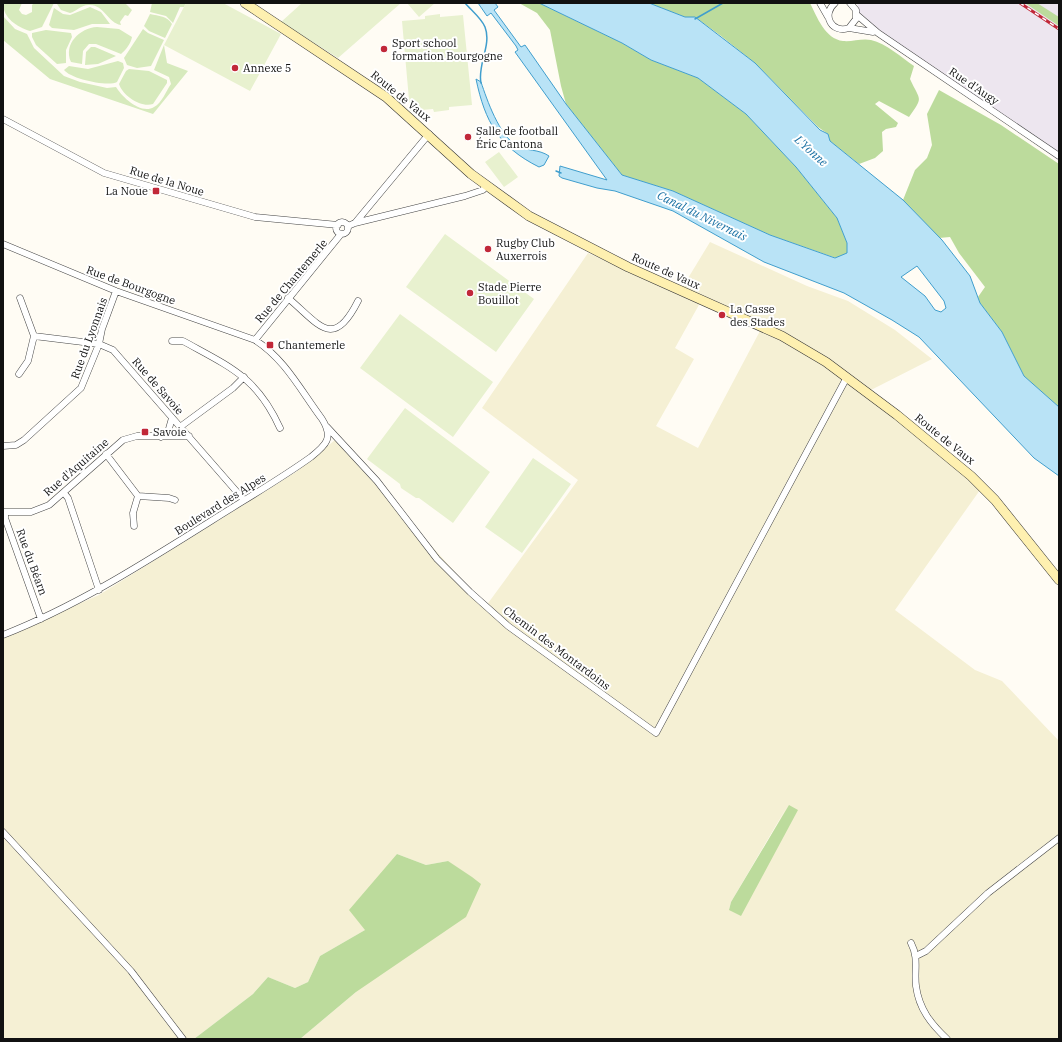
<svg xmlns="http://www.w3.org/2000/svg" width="1062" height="1042" font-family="'IBM Plex Serif',serif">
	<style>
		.industrial { fill: #ede6ef }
		.farmland { fill: #f5f0d4; fill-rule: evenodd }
		.green { fill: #d7eabd }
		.forest { fill: #bcdb9c }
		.pitch { fill: #e8f1cf }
		.water { fill: #b9e3f6; stroke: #409ecd; fill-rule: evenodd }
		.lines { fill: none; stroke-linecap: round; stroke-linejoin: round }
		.stream { stroke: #409ecd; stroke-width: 1.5 }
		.street-casing { stroke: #444; stroke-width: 7 }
		.secondary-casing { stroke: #333; stroke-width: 10 }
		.street { stroke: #fff; stroke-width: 6 }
		.secondary { stroke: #fef0b0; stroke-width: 9 }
		.rail-casing { stroke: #c12839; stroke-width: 3 }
		.rail { stroke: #fff; stroke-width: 1.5; stroke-dasharray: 4.5; stroke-linecap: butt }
		.poi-dot { fill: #c12839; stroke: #fff; stroke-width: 1.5 }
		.labels { text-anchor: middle; stroke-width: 4; stroke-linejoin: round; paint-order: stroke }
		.poi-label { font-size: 11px; fill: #111; stroke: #fff; text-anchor: start }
		.street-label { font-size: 11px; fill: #111; stroke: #fff }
		.water-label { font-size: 12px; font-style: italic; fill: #1970a3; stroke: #fff }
	</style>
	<rect width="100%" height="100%" fill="#fffcf4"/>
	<path class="industrial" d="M857,3H1059V161L895,43L861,23Z"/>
	<path class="farmland" d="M710,242L807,286L848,301L895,330L932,359L867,392L931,445L980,490L895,610L975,670L1002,681L1059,741V1039H300L356,992L448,861L426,865L397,854L365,930L320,956L308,982L295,988L268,977L253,994L194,1039H3V637L99,595L296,472L335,440L486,606L578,480L482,408L588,253L679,293ZM700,303L760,331L698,448L656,426L694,359L675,348ZM788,805L729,910L731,902Z"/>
	<path class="green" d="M3,3H22L19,10L22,14L26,15L32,12V5L34,3H54L42,27L30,31C17,27 3,18 3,3Z
		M125,3L132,10L128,16L125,15L120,22L121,25C108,23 104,5 90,5C82,4 77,11 70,13L61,10L57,4Z
		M152,3H186L184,7H180L173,23L166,16L150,12Z
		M90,7L101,12L110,24H92L74,30L52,28L49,25L54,8L63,14L70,15Z
		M150,14C159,16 167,16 172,24L165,38L149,31L144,26Z
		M3,16L15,29L27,34L34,48L64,76L80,82L107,88L116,87C122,97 141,115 154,107C162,103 166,91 171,84L169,77L154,70L164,45L167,63L188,71L153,114L50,79L3,40Z
		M97,27L119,29L132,37C131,43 126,50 121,54L96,44H89L83,51L82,64L71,62C63,44 80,28 97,27Z
		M143,29L148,33L164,40L151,66L137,68L127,65L124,58Z
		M46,30L71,33L72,37L66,50V63L57,64L36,45L32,37V33Z
		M91,47H95L116,56L98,64L85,65L86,52Z
		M118,61L123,63L124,68L117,82C108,87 71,79 64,70L69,66L88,69Z
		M129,69L149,71L167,80V83L153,104C141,108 123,96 119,84L126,71Z"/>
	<path class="forest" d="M519,3H539L622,43L651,60L698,78L746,114L796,167L837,218L847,243V253L836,258L770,235L673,191L622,175L566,104L561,86L550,30L537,13Z
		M649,3H810C817,17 825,39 843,41C852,42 862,38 871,40C886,43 902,58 914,66L910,79C920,101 924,96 909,117L879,101L875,104L898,123L896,127L886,129L882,132L883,151L875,158L859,164L830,141L828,134L818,127L755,63L721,36L695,17H685Z
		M1025,3H1037L1059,17V26Z
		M939,90L1001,125L1059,164V407L1024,376L1002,332L980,303L978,297L985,287L959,253L950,237L939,238L903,200L915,170L927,158L932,145L927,114Z
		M789,805L798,810L741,916L729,910L731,902Z
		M397,854L426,865L448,861L472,877L481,884L466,917L356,992L300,1039H194L253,994L268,977L295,988L308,982L320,956L365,930L349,910Z"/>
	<path class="pitch" d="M186,3H223L281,34L250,91L164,45Z
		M302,3H401L338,58L281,22Z
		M407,3H435L419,17Z
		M440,14V17L463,15L472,105L449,107V110L434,112L433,109L410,111L402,21L425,19V16Z
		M499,152L518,177L504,187L485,162Z
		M445,234L534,299L496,352L406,287Z
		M400,314L493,382L453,437L360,368Z
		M405,408L490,472L453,523L419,498H416L401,488L400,484L367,459Z
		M533,458L571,484L522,553L485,527Z"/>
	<path class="water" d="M478,3H495L498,7L494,10L521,47L525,45L566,104L622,175L673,191L770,235L835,258L847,253V243L837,218L796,167L746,114L698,78L651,60L622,43L539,3H649L685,17H695L755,63L820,130L828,134L830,141L903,200L942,240L970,276L980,303L1002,332L1024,376L1059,407V476L1034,458L919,337L892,320L844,293L764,262L673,211L615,191L597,188L562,178L559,176L560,166L607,180L515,52L518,50L516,46L491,13L487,16ZM917,266L944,301L946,308L941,312L935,310L925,296L901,277Z
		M476,79L481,82C487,100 499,135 517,146C526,151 539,149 549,156L544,165L539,167C499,147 485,122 476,79Z"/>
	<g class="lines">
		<path class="stream" d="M465,3C471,10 482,19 485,27C492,45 477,65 481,83
			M695,19L723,3
			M556,171L561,173"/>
		<g class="street-casing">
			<path id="street" d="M820,3L828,17
				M835,3C821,15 832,34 849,28L856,19V10L850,3
				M857,15L878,33L1059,156
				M849,28L873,32
				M3,119L104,173L255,217L338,225
				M336 228a6 6 0 1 1 12 0a6 6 0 1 1-12 0Z
				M355,223L429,134
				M348,226L355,223L465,196L483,190L486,185
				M3,244L116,291L255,340C285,359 301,391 322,419C334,438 326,445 311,457C279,480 244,500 211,521C144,563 77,606 3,635
				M288,298C319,324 333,351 358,301
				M34,336L99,344L113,350L244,500
				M255,340L341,234
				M172,341H183C230,367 257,377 280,428
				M19,374L28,361L34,336L20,298
				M180,427L233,388L244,377
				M327,427L377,481L437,559L470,592L508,626L656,733L847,377
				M161,437L168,432L172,418
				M3,446L16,445L24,440L81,388L99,344L102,329L116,291
				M106,454L138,496L169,498L175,500
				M64,493L68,498L99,590
				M3,512H31L49,505L123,440L137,436H189
				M5,512V518L41,619
				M134,526L133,513L138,496
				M3,832L131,971L183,1039
				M911,943C919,958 914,971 916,986C919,1009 931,1024 947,1039
				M916,956L926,951L988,893L1059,838"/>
		</g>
		<g class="secondary-casing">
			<path id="secondary" d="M245,3L386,97L471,174L529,216L628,267L782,336L826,362L897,415L971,476L995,500L1059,580"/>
		</g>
		<use href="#street" class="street"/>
		<use href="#secondary" class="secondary"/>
		<g class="rail-casing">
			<path id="rail" d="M1020,3L1059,29"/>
		</g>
		<use href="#rail" class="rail"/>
	</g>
	<g class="poi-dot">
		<circle cx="384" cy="49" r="4"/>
		<circle cx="235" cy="68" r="4"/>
		<circle cx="468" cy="137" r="4"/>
		<rect x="152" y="187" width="8" height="8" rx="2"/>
		<circle cx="488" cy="249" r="4"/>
		<circle cx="470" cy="293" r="4"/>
		<circle cx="722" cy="315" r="4"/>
		<rect x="266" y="341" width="8" height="8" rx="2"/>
		<rect x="141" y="428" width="8" height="8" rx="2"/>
	</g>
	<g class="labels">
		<g class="poi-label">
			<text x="392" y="47">Sport school<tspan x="392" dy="13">formation Bourgogne</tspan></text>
			<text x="243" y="72">Annexe 5</text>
			<text x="476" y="135">Salle de football<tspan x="476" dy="13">Éric Cantona</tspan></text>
			<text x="148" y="195" text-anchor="end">La Noue</text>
			<text x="496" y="247">Rugby Club<tspan x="496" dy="13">Auxerrois</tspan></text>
			<text x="478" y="291">Stade Pierre<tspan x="478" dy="13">Bouillot</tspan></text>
			<text x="730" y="313">La Casse<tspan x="730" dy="13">des Stades</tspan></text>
			<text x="278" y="349">Chantemerle</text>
			<text x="153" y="436">Savoie</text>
		</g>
		<g class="street-label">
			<text transform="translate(974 86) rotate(34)" y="4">Rue d'Augy</text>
			<text transform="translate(401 96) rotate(39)" y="4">Route de Vaux</text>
			<text transform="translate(167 181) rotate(17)" y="4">Rue de la Noue</text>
			<text transform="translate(666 271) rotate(24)" y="4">Route de Vaux</text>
			<text transform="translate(291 281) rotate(-50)" y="4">Rue de Chantemerle</text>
			<text transform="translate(131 285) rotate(20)" y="4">Rue de Bourgogne</text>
			<text transform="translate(89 338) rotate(-70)" y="4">Rue du Lyonnais</text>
			<text transform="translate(158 386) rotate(49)" y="4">Rue de Savoie</text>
			<text transform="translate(945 439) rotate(39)" y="4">Route de Vaux</text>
			<text transform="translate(76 467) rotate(-41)" y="4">Rue d'Aquitaine</text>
			<text transform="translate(220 504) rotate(-32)" y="4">Boulevard des Alpes</text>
			<text transform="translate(32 562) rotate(70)" y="4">Rue du Béarn</text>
			<text transform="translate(557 648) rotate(37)" y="4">Chemin des Montardoins</text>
		</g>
		<g class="water-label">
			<text transform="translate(811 151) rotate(42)" y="4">L'Yonne</text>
			<text transform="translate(702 216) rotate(26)" y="4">Canal du Nivernais</text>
		</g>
	</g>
	<rect width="1062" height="1042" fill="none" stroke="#111111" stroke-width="8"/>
</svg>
